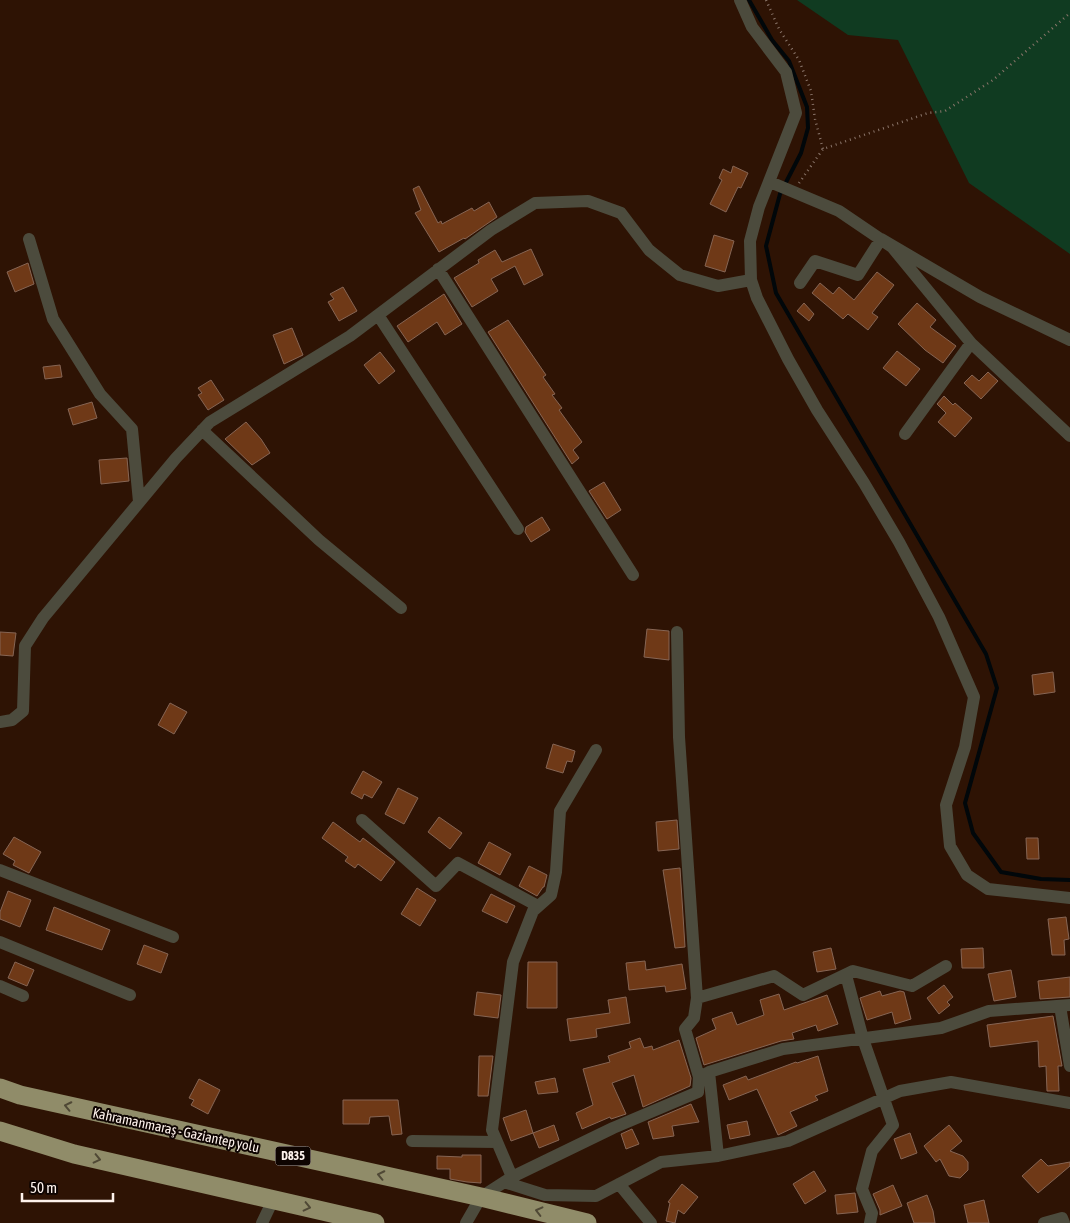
<svg xmlns="http://www.w3.org/2000/svg" width="1070" height="1223" font-family="'Asap Condensed',sans-serif">
	<style>
		.green { fill: #103b21 }
		.lines { fill: none; stroke-linecap: round; stroke-linejoin: round }
		.stream { stroke: #01070a; stroke-width: 4 }
		.building { fill: #6f3917; stroke: #866554 }
		.path { stroke: #8b766b; stroke-width: 2.5; stroke-dasharray: 1 4; stroke-linecap: butt }
		.minor { stroke: #4c4b3d; stroke-width: 12 }
		.highway { stroke: #908c69; stroke-width: 19 }
		.oneway { stroke: #4f4835 }
		.labels { text-anchor: middle; stroke-width: 4; stroke-linejoin: round; paint-order: stroke }
		.shield { fill: #0e0401; stroke: #b6aba6; stroke-width: 1 }
		.shield-label { font-size: 12px; font-weight: bold; fill: #fef2ec }
		.street-label { font-size: 14px; fill: #fef2ec; stroke: #0e0401 }
	</style>
	<rect width="100%" height="100%" fill="#2e1304"/>
	<path class="green" d="M797,0H1070V254L969,183L898,40L848,35Z"/>
	<g class="lines">
		<path class="stream" d="M749,0L772,40L789,61L807,107L808,128L801,153L780,194L766,246L776,293L986,654L997,688L965,803L973,833L1001,872L1041,879L1070,880"/>
	</g>
	<path class="building" d="M733,166L748,173L741,188L738,187L726,212L710,204L722,180L719,178L723,169L731,173Z
		M419,186L438,223L441,221L442,224L472,208L474,211L489,202L497,217L465,239L464,238L439,252L415,213L421,210L413,189Z
		M714,235L734,241L725,272L705,266Z
		M531,249L543,275L524,285L515,266L491,279L498,291L472,307L454,278L479,263L478,260L495,250L502,262Z
		M28,263L34,284L15,292L7,272Z
		M877,272L894,285L872,313L878,317L868,330L848,314L843,319L812,293L820,283L833,294L839,287L854,300Z
		M343,287L357,311L339,321L328,302L334,299L330,294Z
		M444,294L462,324L445,335L437,322L408,342L397,326Z
		M804,303L814,314L809,321L797,311Z
		M917,303L936,320L930,327L956,346L943,363L925,350L898,324Z
		M508,320L546,375L543,377L555,394L552,395L562,408L559,410L582,442L573,450L579,458L572,464L488,332Z
		M292,328L303,355L284,364L273,335Z
		M897,351L920,369L906,386L883,368Z
		M380,352L395,371L379,384L364,365Z
		M60,365L62,377L45,379L43,367Z
		M988,372L998,381L981,399L964,383L972,375L979,381Z
		M211,380L224,400L208,410L198,395L202,393L198,388Z
		M944,396L953,405L955,403L972,418L955,437L938,422L946,413L937,404Z
		M92,402L97,418L73,425L68,409Z
		M246,422L261,439L270,453L252,465L225,439Z
		M127,458L129,481L101,484L99,460Z
		M604,482L621,510L607,519L589,491Z
		M542,517L550,530L531,542L525,532L526,527Z
		M647,629L669,631V660L644,657Z
		M0,632L16,633L13,656L0,655Z
		M1053,672L1055,692L1034,695L1032,675Z
		M170,703L187,712L174,734L158,725Z
		M553,744L575,751L572,762L567,761L563,773L546,768Z
		M363,771L382,782L372,798L364,794L362,799L351,793Z
		M398,788L418,798L404,824L385,814Z
		M439,817L462,833L450,849L428,832Z
		M677,820L679,849L658,851L656,822Z
		M333,822L360,842L363,838L395,862L381,881L358,864L355,868L345,861L348,857L322,838Z
		M14,837L41,852L29,873L13,865L15,861L3,854Z
		M1026,838H1038L1039,859H1027Z
		M489,842L511,854L500,875L478,863Z
		M529,866L547,875L544,887H543L537,896L519,886Z
		M680,868L685,947L675,948L663,870Z
		M417,888L436,900L420,926L401,914Z
		M8,891L31,900L20,927L0,919V912Z
		M491,894L515,906L507,923L482,911Z
		M54,907L110,930L102,950L46,930Z
		M1066,917L1069,939L1064,940L1065,955H1052L1048,919Z
		M144,945L168,954L161,973L137,964Z
		M831,948L836,969L817,972L813,952Z
		M983,948L984,968H962L961,949Z
		M645,961L646,970L682,964L686,989L666,992L665,986L629,990L626,963Z
		M15,962L34,970L27,986L8,978Z
		M528,962H557V1008H527Z
		M1011,970L1016,997L994,1001L988,974Z
		M1070,977V997L1040,999L1038,981Z
		M944,985L953,997L947,1002L950,1005L939,1014L927,998Z
		M880,991L882,996L900,991L904,992L911,1019L895,1024L892,1012L867,1020L860,998Z
		M477,992L501,995L498,1018L474,1015Z
		M779,994L784,1010L827,995L838,1024L818,1031L816,1025L792,1033L794,1039L781,1041L704,1065L696,1038L716,1029L712,1019L732,1012L737,1025L764,1015L760,1000Z
		M626,997L630,1023L596,1029L597,1037L570,1041L567,1019L610,1013L608,1000Z
		M1053,1016L1062,1066H1058L1059,1091H1047L1046,1066L1039,1067L1038,1041L990,1047L987,1025Z
		M640,1038L644,1048L652,1046L653,1050L679,1040L691,1078L690,1086L643,1107L634,1075L612,1083L626,1114L611,1119L610,1117L582,1129L576,1113L593,1105L583,1069L610,1062L608,1056L631,1048L629,1042Z
		M479,1056H493L488,1096H478Z
		M818,1056L828,1091L815,1096L818,1100L790,1112L797,1126L778,1135L757,1089L729,1100L723,1085L746,1076L748,1080L796,1062L797,1063Z
		M555,1078L558,1092L538,1094L535,1082Z
		M199,1079L220,1090L208,1114L191,1105L194,1100L189,1098Z
		M343,1100H398L402,1134L392,1135L389,1116L370,1117L369,1124H343Z
		M691,1104L699,1122L672,1126L674,1136L653,1139L648,1122Z
		M526,1110L533,1133L511,1141L503,1118Z
		M747,1121L750,1135L730,1139L727,1125Z
		M554,1125L559,1140L539,1148L533,1133Z
		M949,1125L962,1141L950,1151L963,1156L968,1162V1170L960,1178L949,1176L940,1159L936,1162L924,1146Z
		M632,1129L639,1144L626,1149L621,1134Z
		M910,1133L917,1153L901,1159L894,1139Z
		M462,1155H481V1183L467,1182L450,1179V1169H437V1156L462,1157Z
		M1041,1159L1048,1166L1070,1162V1166L1038,1193L1022,1176Z
		M814,1171L826,1191L805,1204L793,1184Z
		M682,1184L698,1197L684,1214L678,1210L675,1223L666,1221L670,1203L668,1202Z
		M893,1185L902,1206L880,1215V1210L873,1194Z
		M855,1193L858,1212L837,1214L835,1195Z
		M927,1195L933,1211L935,1223H914L907,1203Z
		M984,1200L989,1223H968L964,1205Z"/>
	<g class="lines">
		<path class="path" d="M766,0L779,29L799,60L811,91L815,119L823,149
			M799,183L823,149L928,113L945,111L993,80L1070,13"/>
		<path class="minor" d="M740,0L752,27L786,72L796,113L759,207L750,241L751,280L757,298L788,359L817,410L864,483L899,542L939,617L974,697L965,747L946,805L950,846L967,875L988,889L1070,898
			M770,182L839,211L892,247L971,343L1070,436
			M29,239L53,319L100,394L132,429L139,502
			M438,269L633,575
			M800,283L815,261L858,275L881,239L980,297L1070,340
			M378,315L518,529
			M202,430L319,540L401,608
			M905,434L971,343
			M677,632L679,737L697,998L694,1018L685,1029L699,1077
			M0,722L12,720L23,711L25,646L43,618L176,458L210,422L350,336L491,230L535,203L588,201L621,213L649,250L680,275L718,286L751,280
			M362,820L436,886L458,863L538,906
			M0,870L173,937
			M0,942L130,995
			M846,975L863,1039L893,1125L872,1151L862,1189L872,1213L870,1223
			M0,986L23,996
			M697,998L774,976L803,995L853,971L912,986L946,966
			M1060,1006L1070,1066
			M709,1072L718,1156
			M412,1141L497,1142
			M512,1177L492,1130L513,962L533,911L551,895L556,872L560,811L596,750
			M504,1182L545,1195L596,1196L661,1162L718,1156L788,1141L900,1091L951,1082L1070,1103
			M619,1184L651,1223
			M262,1223L273,1200
			M466,1223L481,1197L512,1177L613,1128L698,1092L699,1077L709,1072L783,1049L941,1028L989,1011L1070,1005
			M1044,1223L1062,1218L1064,1223"/>
		<path class="highway" d="M0,1088L20,1095L481,1197L587,1223
			M0,1131L74,1154L375,1223"/>
	</g>
	<defs><path id="oneway-chevron" d="M-2-3.5L2.5 0L-2 3.5" fill="none" stroke-width="1.6" stroke-linecap="round" stroke-linejoin="round" transform="scale(1.25)"/></defs>
	<g class="oneway">
		<use href="#oneway-chevron" transform="translate(68 1106) rotate(-168)"/>
		<use href="#oneway-chevron" transform="translate(97 1159) rotate(13)"/>
		<use href="#oneway-chevron" transform="translate(381 1175) rotate(-168)"/>
		<use href="#oneway-chevron" transform="translate(307 1207) rotate(13)"/>
		<use href="#oneway-chevron" transform="translate(539 1211) rotate(-166)"/>
	</g>
	<g class="labels">
		<rect class="shield" x="275.5" y="1146.5" width="35" height="19" rx="4"/>
		<g class="shield-label">
			<text x="293" y="1160">D835</text>
		</g>
		<g class="street-label">
			<text transform="translate(176 1130) rotate(12)" y="5">Kahramanmaraş - Gaziantep yolu</text>
		</g>
	</g>
	<path d="M22 1193v8h91v-8" fill="none" stroke="#fef2ec" stroke-width="2.5"/>
	<text x="30" y="1193" font-size="15" fill="#fef2ec" stroke="#0e0401" stroke-width="4" paint-order="stroke">50 m</text>
</svg>
